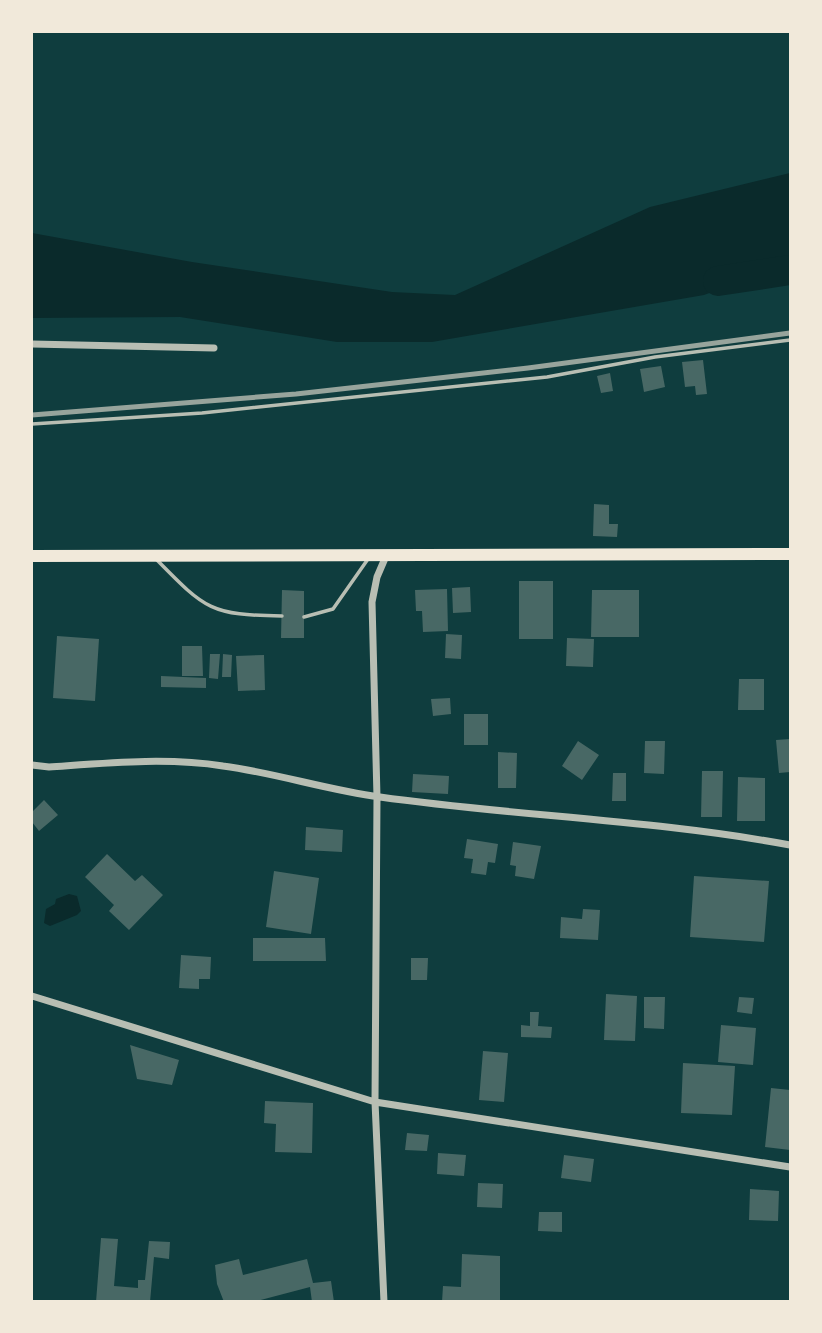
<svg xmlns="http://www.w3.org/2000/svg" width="822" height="1333" font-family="Merriweather,serif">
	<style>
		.water { fill: #0a2a2b }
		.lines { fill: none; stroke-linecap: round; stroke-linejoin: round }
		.river { stroke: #0a2a2b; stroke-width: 30 }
		.building { fill: #486865 }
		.service { stroke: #b8beb3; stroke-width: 3.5 }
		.minor { stroke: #b8beb3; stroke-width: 7 }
		.trunk { stroke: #f1e9da; stroke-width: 12 }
		.rail { stroke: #97a49c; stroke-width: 5 }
	</style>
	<rect width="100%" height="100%" fill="#0f3d3e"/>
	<path class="water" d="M790,173V263L704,295L432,342H337L180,317L32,318V233L192,262L392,292L455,295L650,207Z
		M69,894L77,896L81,911L77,915L50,926L44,923L46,909L55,904L56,899Z"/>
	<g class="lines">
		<path class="river" d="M718,281L790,270"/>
	</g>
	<path class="building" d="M703,360L707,394L696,395L695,386L685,387L682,362Z
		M661,366L665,387L644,392L640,369Z
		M610,373L613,391L601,393L597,376Z
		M594,504L609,505V524H618L617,537L593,536Z
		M519,581H553V639H519Z
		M470,587L471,612L453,613L452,588Z
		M447,589L448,631L423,632L422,611H416L415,590Z
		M282,590L304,591V638H281Z
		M592,590H639V637H591Z
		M446,634L462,635L461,659L445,658Z
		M57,636L99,639L95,701L53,698Z
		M567,638L594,639L593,667L566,666Z
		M182,646H202L203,676H182Z
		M210,654H220L218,679L209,678Z
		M223,654L232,655L231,677H222Z
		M264,655L265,690L238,691L236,656Z
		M161,676L206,678V688L161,687Z
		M739,679H764V710H738Z
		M450,698L451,714L433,716L431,699Z
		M464,714H488V745H464Z
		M790,739V772L779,773L776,740Z
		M578,741L599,755L582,780L562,766Z
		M645,741H665L664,774L644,773Z
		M498,752L517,753L516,788H498Z
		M702,771H723L722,817H701Z
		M613,773H626V801H612Z
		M413,774L449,776L448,794L412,792Z
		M738,777L765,778V821H737Z
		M44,800L58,815L39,831L32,822V812Z
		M306,827L343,830L342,852L305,850Z
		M467,839L498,844L495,863L488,862L486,875L471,873L473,859L464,858Z
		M513,842L541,846L534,879L515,876L516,866L510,865Z
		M107,854L135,881L142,875L163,895L129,930L109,911L114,905L85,877Z
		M274,871L319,878L311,934L266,927Z
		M694,876L769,881L764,942L690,937Z
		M583,909L600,910L598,940L560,938L561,917L582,919Z
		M253,938H325L326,961H253Z
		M181,955L211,957L210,979H199V989L179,988Z
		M411,958H428L427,980H411Z
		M606,994L637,996L635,1041L604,1040Z
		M644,997H665L664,1029L644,1028Z
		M739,997L754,998L752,1014L737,1012Z
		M530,1012H539L538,1026L552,1027L551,1038L521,1037V1025L530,1026Z
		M721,1025L756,1028L753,1065L718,1062Z
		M130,1045L179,1060L172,1085L137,1079Z
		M483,1051L508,1053L504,1102L479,1100Z
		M683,1063L735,1066L732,1115L681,1113Z
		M771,1088L790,1090V1150L765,1147Z
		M265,1101L313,1103L312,1153L275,1152L276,1124L264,1123Z
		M407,1133L429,1135L427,1151L405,1150Z
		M438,1153L466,1155L464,1176L437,1174Z
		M564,1155L594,1159L591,1182L561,1178Z
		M478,1183L503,1184L502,1208L477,1207Z
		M750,1189L779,1191L778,1221L749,1220Z
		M539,1212H562V1232L538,1231Z
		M101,1238L118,1239L114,1286L138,1288V1280H145L149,1241L170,1242L169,1259L154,1257L150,1302H96Z
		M462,1254L500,1256V1302H442L443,1286L461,1287Z
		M239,1259L243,1275L307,1259L313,1283L331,1281L334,1302H312L310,1287L253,1302H224L217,1284L215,1265Z"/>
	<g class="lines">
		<path class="service" d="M32,424L202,413L547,377L655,357L790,340
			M157,560C206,610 211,615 282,616
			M304,617L333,609L368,559"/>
		<path class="minor" d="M32,344L214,348
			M32,765L49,767C106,763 166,757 223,766C276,773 327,790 380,797C516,816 655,820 790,845
			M32,996L375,1102L790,1167
			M384,1302L375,1102L377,797L372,602L377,577L386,556"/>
		<path class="trunk" d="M32,556L790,554"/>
		<path class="rail" d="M32,415L296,394L528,368L790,333"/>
	</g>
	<rect width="822" height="1333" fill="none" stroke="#f1e9da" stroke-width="66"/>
</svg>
